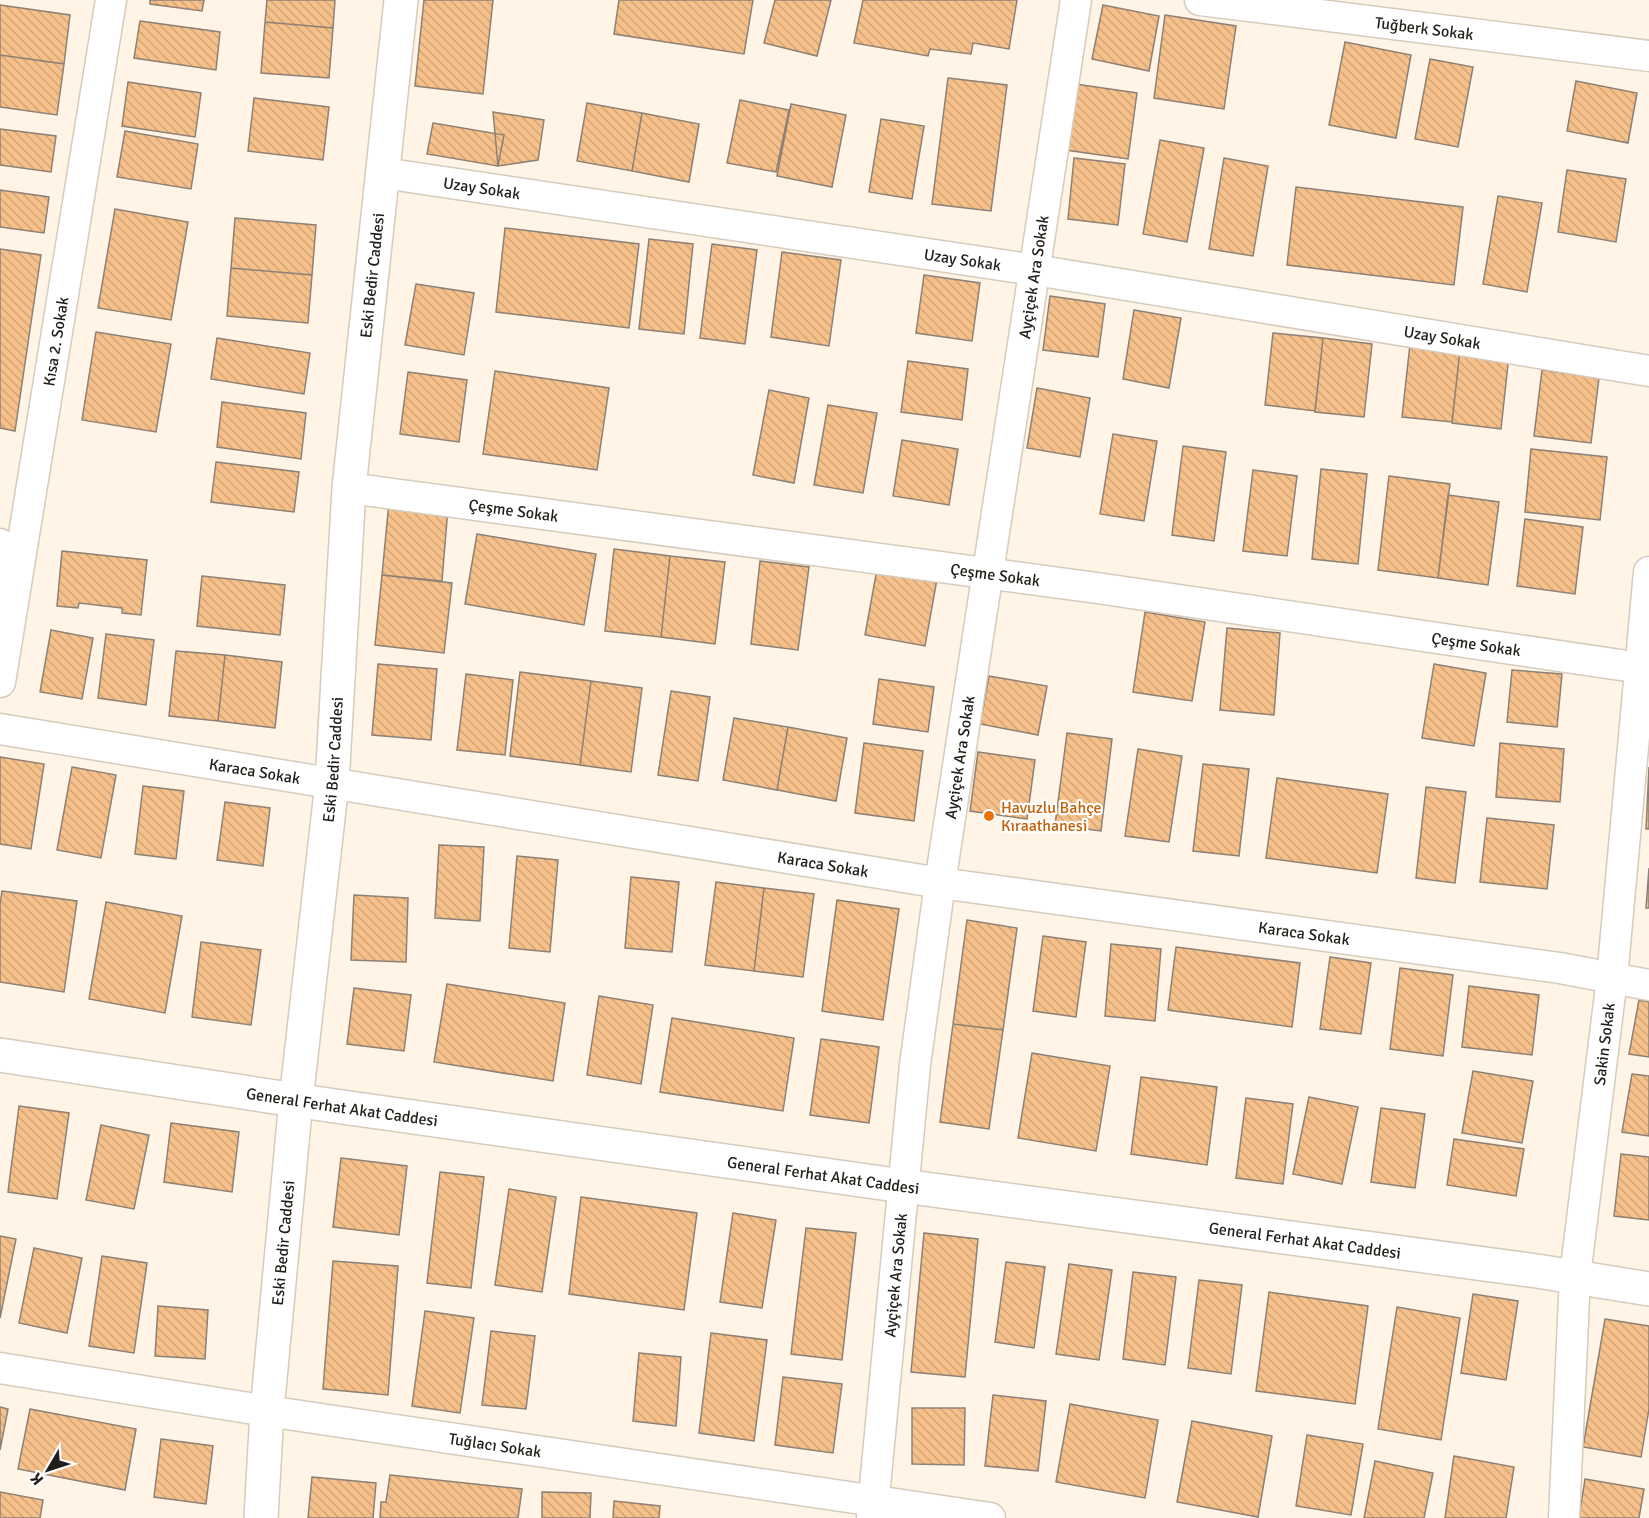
<svg xmlns="http://www.w3.org/2000/svg" width="1649" height="1518" font-family="Signika,sans-serif">
	<style>
		.building { fill: url(#building-back-hatch); stroke: #8d8175; stroke-width: 1.5 }
		.lines { fill: none; stroke-linecap: round; stroke-linejoin: round }
		.minor-casing { stroke: #d6cbbd; stroke-width: 33 }
		.tertiary-casing { stroke: #d6cbbd; stroke-width: 36 }
		.secondary-casing { stroke: #d6cbbd; stroke-width: 36 }
		.minor { stroke: #fff; stroke-width: 30 }
		.tertiary { stroke: #fff; stroke-width: 33 }
		.secondary { stroke: #fff; stroke-width: 33 }
		.food-dot { fill: #e8710a; stroke: #fff; stroke-width: 2 }
		.labels { text-anchor: middle; stroke-width: 4.5; stroke-linejoin: round; paint-order: stroke }
		.street-label { font-size: 16px; fill: #221e19; stroke: #fff }
		.food-label { font-size: 16px; fill: #c56008; stroke: #fff; text-anchor: start }
	</style>
	<defs>
		<pattern id="building-back-hatch" width="6" height="6" patternUnits="userSpaceOnUse" patternTransform="scale(1.5)"><rect width="6" height="6" fill="#f6c08a"/><path d="M-1 5l2 2M0 0l6 6M5-1l2 2" fill="none" stroke="#d3a576"/></pattern>
	</defs>
	<rect width="100%" height="100%" fill="#fff4e5"/>
	<path class="building" d="M150,0H204L202,11L150,4Z
		M267,0H335L333,28L265,22Z
		M424,0H493L483,94L415,86Z
		M619,0H753L744,54L614,34Z
		M775,0H831L817,56L764,43Z
		M863,0H1017L1009,49L973,43L971,54L930,49L928,56L854,43Z
		M0,5L70,15L64,64L0,55Z
		M1103,5L1159,16L1149,71L1092,59Z
		M1165,15L1236,26L1224,109L1154,98Z
		M140,21L220,32L216,70L134,58Z
		M265,22L333,28L329,78L261,73Z
		M1345,42L1411,55L1396,138L1329,125Z
		M0,55L64,64L57,115L0,107Z
		M1430,59L1473,67L1458,147L1415,139Z
		M948,78L1007,85L991,211L932,204Z
		M1576,81L1637,93L1628,143L1567,131Z
		M128,82L201,93L195,137L122,126Z
		M1075,84L1137,93L1128,159L1066,150Z
		M254,98L329,107L323,160L248,151Z
		M740,100L789,110L776,172L727,163Z
		M587,103L642,113L632,171L577,161Z
		M791,104L846,115L832,187L777,176Z
		M493,112L544,120L538,160L498,166Z
		M642,113L699,124L689,182L632,171Z
		M881,119L924,126L912,199L869,192Z
		M433,123L504,135L498,166L427,154Z
		M0,129L56,136L51,172L0,165Z
		M125,131L198,144L191,189L117,177Z
		M1160,140L1204,148L1187,242L1143,234Z
		M1074,158L1125,164L1118,225L1068,219Z
		M1224,158L1268,166L1253,256L1209,249Z
		M1567,170L1626,179L1616,242L1558,232Z
		M1296,187L1463,207L1454,285L1287,265Z
		M0,190L49,197L44,233L0,227Z
		M1498,196L1542,203L1527,292L1483,284Z
		M115,209L188,222L171,320L98,308Z
		M235,218L316,225L312,275L231,268Z
		M505,228L639,244L629,328L496,312Z
		M649,239L693,244L684,334L639,329Z
		M712,244L757,250L745,344L700,338Z
		M0,249L41,255L15,431L0,428Z
		M782,252L841,260L829,346L771,337Z
		M231,268L312,275L308,323L227,316Z
		M924,275L980,283L972,341L916,333Z
		M416,284L474,293L464,355L405,345Z
		M1050,296L1105,304L1098,357L1043,350Z
		M1134,310L1181,318L1169,388L1123,379Z
		M96,332L171,344L156,432L82,420Z
		M1273,333L1323,338L1315,411L1265,405Z
		M217,338L310,353L304,394L211,379Z
		M1323,338L1372,344L1364,417L1315,412Z
		M1410,344L1460,350L1452,422L1402,417Z
		M1460,350L1509,355L1501,429L1452,423Z
		M908,361L968,369L962,420L901,412Z
		M1542,370L1599,378L1591,443L1534,436Z
		M495,371L609,388L597,470L483,454Z
		M408,372L467,380L459,442L400,434Z
		M1037,388L1090,398L1080,457L1027,448Z
		M769,390L809,398L794,483L753,475Z
		M222,402L306,413L301,459L217,447Z
		M828,405L877,413L863,493L814,485Z
		M1113,434L1157,441L1144,521L1100,514Z
		M902,440L958,449L949,505L893,496Z
		M1183,446L1226,452L1214,541L1172,535Z
		M1531,449L1607,457L1600,520L1525,512Z
		M216,462L299,472L294,512L211,502Z
		M1321,469L1367,474L1358,564L1312,559Z
		M1253,470L1297,476L1287,556L1243,551Z
		M1389,476L1450,484L1438,578L1378,570Z
		M1448,495L1499,502L1488,585L1438,578Z
		M389,502L448,508L442,581L382,575Z
		M1525,519L1583,527L1575,594L1517,586Z
		M477,534L596,554L584,625L465,604Z
		M614,549L670,556L661,637L605,631Z
		M62,551L147,560L141,615L122,613V608L79,603L78,608L57,606Z
		M670,556L725,562L715,644L661,637Z
		M760,561L809,567L798,650L751,644Z
		M877,569L937,579L925,646L865,635Z
		M382,575L452,583L444,653L375,645Z
		M202,576L285,585L280,635L197,626Z
		M1145,612L1205,622L1192,701L1133,692Z
		M1227,628L1280,633L1274,715L1220,710Z
		M51,630L93,638L82,699L40,692Z
		M106,634L154,640L146,705L98,698Z
		M176,651L225,655L218,721L169,716Z
		M225,655L282,662L275,728L218,721Z
		M378,664L437,669L431,740L372,735Z
		M1434,664L1486,673L1474,746L1422,738Z
		M1512,670L1562,674L1557,727L1507,722Z
		M520,672L591,681L580,765L510,756Z
		M466,674L513,680L505,755L457,750Z
		M989,676L1047,686L1038,735L980,724Z
		M879,679L934,687L928,732L873,724Z
		M591,681L642,688L631,772L580,765Z
		M671,691L710,697L698,781L658,775Z
		M734,718L788,727L777,790L723,780Z
		M788,727L847,738L836,801L777,790Z
		M1067,733L1112,739L1101,831L1055,825Z
		M864,743L923,751L914,821L855,813Z
		M1500,743L1564,749L1560,802L1496,797Z
		M1138,749L1182,756L1169,842L1125,836Z
		M978,752L1035,760L1027,819L970,811Z
		M0,757L44,764L31,849L0,844Z
		M1203,764L1249,769L1239,856L1193,851Z
		M72,767L116,775L101,858L57,850Z
		M1649,767V829H1646Z
		M1277,778L1388,794L1377,873L1266,858Z
		M143,786L184,791L176,859L135,854Z
		M1426,787L1466,792L1455,883L1416,878Z
		M225,802L270,808L263,866L217,860Z
		M1487,818L1554,825L1547,889L1480,882Z
		M439,845L484,847L480,921L435,918Z
		M517,856L558,860L550,952L509,948Z
		M1649,868V908H1646Z
		M631,877L679,882L672,952L625,948Z
		M716,882L764,888L754,971L705,965Z
		M764,888L814,894L803,977L754,971Z
		M2,891L77,901L64,992L0,982V904Z
		M354,895L408,898L406,962L351,960Z
		M837,900L899,909L883,1020L822,1011Z
		M106,902L182,916L165,1013L89,999Z
		M967,920L1017,928L1003,1030L953,1024Z
		M1043,936L1086,942L1076,1017L1033,1011Z
		M201,942L261,950L251,1025L192,1017Z
		M1111,944L1161,949L1155,1021L1105,1016Z
		M1176,947L1300,963L1292,1027L1168,1010Z
		M1330,957L1371,963L1361,1034L1320,1029Z
		M1400,968L1453,975L1443,1056L1390,1049Z
		M447,984L565,1003L553,1081L434,1062Z
		M1469,986L1539,995L1532,1055L1462,1047Z
		M354,988L411,995L404,1051L347,1044Z
		M599,996L653,1005L641,1084L587,1075Z
		M1639,1000L1649,1002V1057L1629,1054Z
		M672,1018L794,1038L783,1111L660,1092Z
		M953,1024L1003,1030L989,1129L940,1122Z
		M821,1039L879,1047L869,1123L810,1115Z
		M1032,1053L1110,1066L1096,1151L1018,1138Z
		M1473,1071L1533,1081L1522,1143L1462,1133Z
		M1632,1074L1649,1076V1136L1622,1132Z
		M1141,1077L1217,1087L1207,1165L1131,1154Z
		M1309,1097L1358,1107L1342,1184L1293,1174Z
		M1246,1098L1293,1104L1283,1184L1236,1178Z
		M19,1106L69,1113L57,1199L8,1192Z
		M1381,1108L1425,1114L1415,1188L1371,1182Z
		M171,1123L239,1132L232,1192L164,1182Z
		M101,1125L149,1135L134,1209L86,1200Z
		M1454,1139L1524,1149L1516,1196L1447,1185Z
		M1621,1154L1649,1157V1220L1614,1216Z
		M341,1158L407,1166L399,1235L333,1227Z
		M440,1172L484,1177L471,1288L427,1283Z
		M509,1189L556,1197L542,1292L495,1285Z
		M581,1197L697,1213L684,1310L569,1294Z
		M733,1213L776,1220L762,1308L720,1302Z
		M806,1228L856,1233L842,1360L791,1354Z
		M924,1233L978,1239L965,1377L911,1372Z
		M0,1236L16,1239L0,1318Z
		M34,1248L82,1258L67,1333L19,1323Z
		M102,1256L147,1263L134,1353L89,1346Z
		M333,1261L398,1266L388,1395L323,1389Z
		M1006,1262L1045,1267L1034,1348L995,1342Z
		M1069,1264L1112,1270L1099,1360L1056,1354Z
		M1133,1272L1176,1277L1165,1365L1123,1359Z
		M1199,1280L1242,1285L1231,1374L1188,1368Z
		M1269,1292L1368,1306L1355,1404L1256,1391Z
		M1473,1294L1518,1301L1506,1380L1461,1373Z
		M158,1306L208,1310L205,1359L155,1356Z
		M1397,1307L1460,1318L1441,1440L1378,1429Z
		M425,1311L474,1318L460,1413L412,1406Z
		M1605,1319L1649,1326V1409L1641,1457L1583,1447Z
		M491,1331L535,1336L526,1409L482,1405Z
		M711,1333L767,1340L754,1441L699,1433Z
		M639,1353L681,1357L676,1426L633,1421Z
		M783,1377L842,1384L833,1453L775,1445Z
		M993,1395L1046,1401L1038,1471L985,1466Z
		M1070,1404L1158,1420L1145,1498L1056,1482Z
		M0,1407L8,1409L0,1450Z
		M912,1408H965L964,1465L912,1464Z
		M30,1409L136,1429L125,1490L18,1469Z
		M1192,1421L1272,1436L1258,1517L1177,1502Z
		M1307,1435L1363,1444L1351,1515L1296,1506Z
		M161,1439L213,1446L206,1504L154,1497Z
		M1454,1456L1514,1467L1506,1518H1445Z
		M1375,1461L1433,1473L1424,1518H1364Z
		M390,1475L522,1489L518,1518H380L381,1502H386Z
		M312,1477L376,1483L373,1518H308Z
		M1585,1479L1644,1489L1639,1518H1579Z
		M0,1492L43,1500L40,1518H0Z
		M542,1492L591,1493L590,1518H542Z
		M614,1501L660,1506L659,1518H613Z"/>
	<g class="lines">
		<g class="minor-casing">
			<g id="minor">
				<path id="s1" d="M1200,0L1649,56"/>
				<path id="s2" d="M383,173L1035,270L1649,371"/>
				<path id="s3" d="M349,488L1097,588L1641,668"/>
				<path d="M0,544L9,588"/>
				<path id="s4" d="M0,682L111,0"/>
				<path id="s5" d="M0,729L940,883L1560,968L1649,985"/>
				<path id="s6" d="M0,1368L267,1411L990,1518"/>
				<path id="s7" d="M872,1518L915,1065L940,883L1076,0"/>
				<path id="s8" d="M1564,1518L1575,1276L1612,978L1649,572"/>
			</g>
		</g>
		<g class="tertiary-casing">
			<g id="tertiary">
				<path id="s9" d="M0,1055L328,1105L903,1186L1537,1271L1649,1289"/>
			</g>
		</g>
		<g class="secondary-casing">
			<g id="secondary">
				<path id="s10" d="M261,1518L267,1411L296,1100L332,783L349,488L401,0"/>
			</g>
		</g>
		<use href="#minor" class="minor"/>
		<use href="#tertiary" class="tertiary"/>
		<use href="#secondary" class="secondary"/>
	</g>
	<circle class="food-dot" cx="989" cy="816" r="6"/>
	<g class="labels">
		<g class="street-label">
			<text dy="6" stroke="none"><textPath href="#s1" startOffset="226">Tuğberk Sokak</textPath></text>
			<text dy="6" stroke="none"><textPath href="#s2" startOffset="100">Uzay Sokak</textPath></text>
			<text dy="6" stroke="none"><textPath href="#s2" startOffset="586">Uzay Sokak</textPath></text>
			<text dy="6" stroke="none"><textPath href="#s10" startOffset="1248">Eski Bedir Caddesi</textPath></text>
			<text dy="6" stroke="none"><textPath href="#s7" startOffset="1252">Ayçiçek Ara Sokak</textPath></text>
			<text dy="6" stroke="none"><textPath href="#s2" startOffset="1072">Uzay Sokak</textPath></text>
			<text dy="6" stroke="none"><textPath href="#s4" startOffset="345">Kısa 2. Sokak</textPath></text>
			<text dy="6" stroke="none"><textPath href="#s3" startOffset="166">Çeşme Sokak</textPath></text>
			<text dy="6" stroke="none"><textPath href="#s3" startOffset="652">Çeşme Sokak</textPath></text>
			<text dy="6" stroke="none"><textPath href="#s3" startOffset="1138">Çeşme Sokak</textPath></text>
			<text dy="6" stroke="none"><textPath href="#s7" startOffset="766">Ayçiçek Ara Sokak</textPath></text>
			<text dy="6" stroke="none"><textPath href="#s10" startOffset="762">Eski Bedir Caddesi</textPath></text>
			<text dy="6" stroke="none"><textPath href="#s5" startOffset="258">Karaca Sokak</textPath></text>
			<text dy="6" stroke="none"><textPath href="#s5" startOffset="834">Karaca Sokak</textPath></text>
			<text dy="6" stroke="none"><textPath href="#s5" startOffset="1320">Karaca Sokak</textPath></text>
			<text dy="6" stroke="none"><textPath href="#s8" startOffset="476">Sakin Sokak</textPath></text>
			<text dy="6" stroke="none"><textPath href="#s9" startOffset="346">General Ferhat Akat Caddesi</textPath></text>
			<text dy="6" stroke="none"><textPath href="#s9" startOffset="832">General Ferhat Akat Caddesi</textPath></text>
			<text dy="6" stroke="none"><textPath href="#s9" startOffset="1318">General Ferhat Akat Caddesi</textPath></text>
			<text dy="6" stroke="none"><textPath href="#s10" startOffset="276">Eski Bedir Caddesi</textPath></text>
			<text dy="6" stroke="none"><textPath href="#s7" startOffset="244">Ayçiçek Ara Sokak</textPath></text>
			<text dy="6" stroke="none"><textPath href="#s6" startOffset="501">Tuğlacı Sokak</textPath></text>
		</g>
		<g class="food-label">
			<text x="1001" y="813">Havuzlu Bahçe<tspan x="1001" dy="18">Kıraathanesi</tspan></text>
		</g>
	</g>
	<g transform="translate(48 1470) rotate(231)" stroke="#ffffff" stroke-width="4.5" paint-order="stroke">
	<path d="M0-4.5L10 22L0 15L-10 22Z" fill="#221e19"/>
	<text y="-9" font-size="16" font-weight="bold" text-anchor="middle" fill="#221e19">K</text>
	</g>
</svg>
